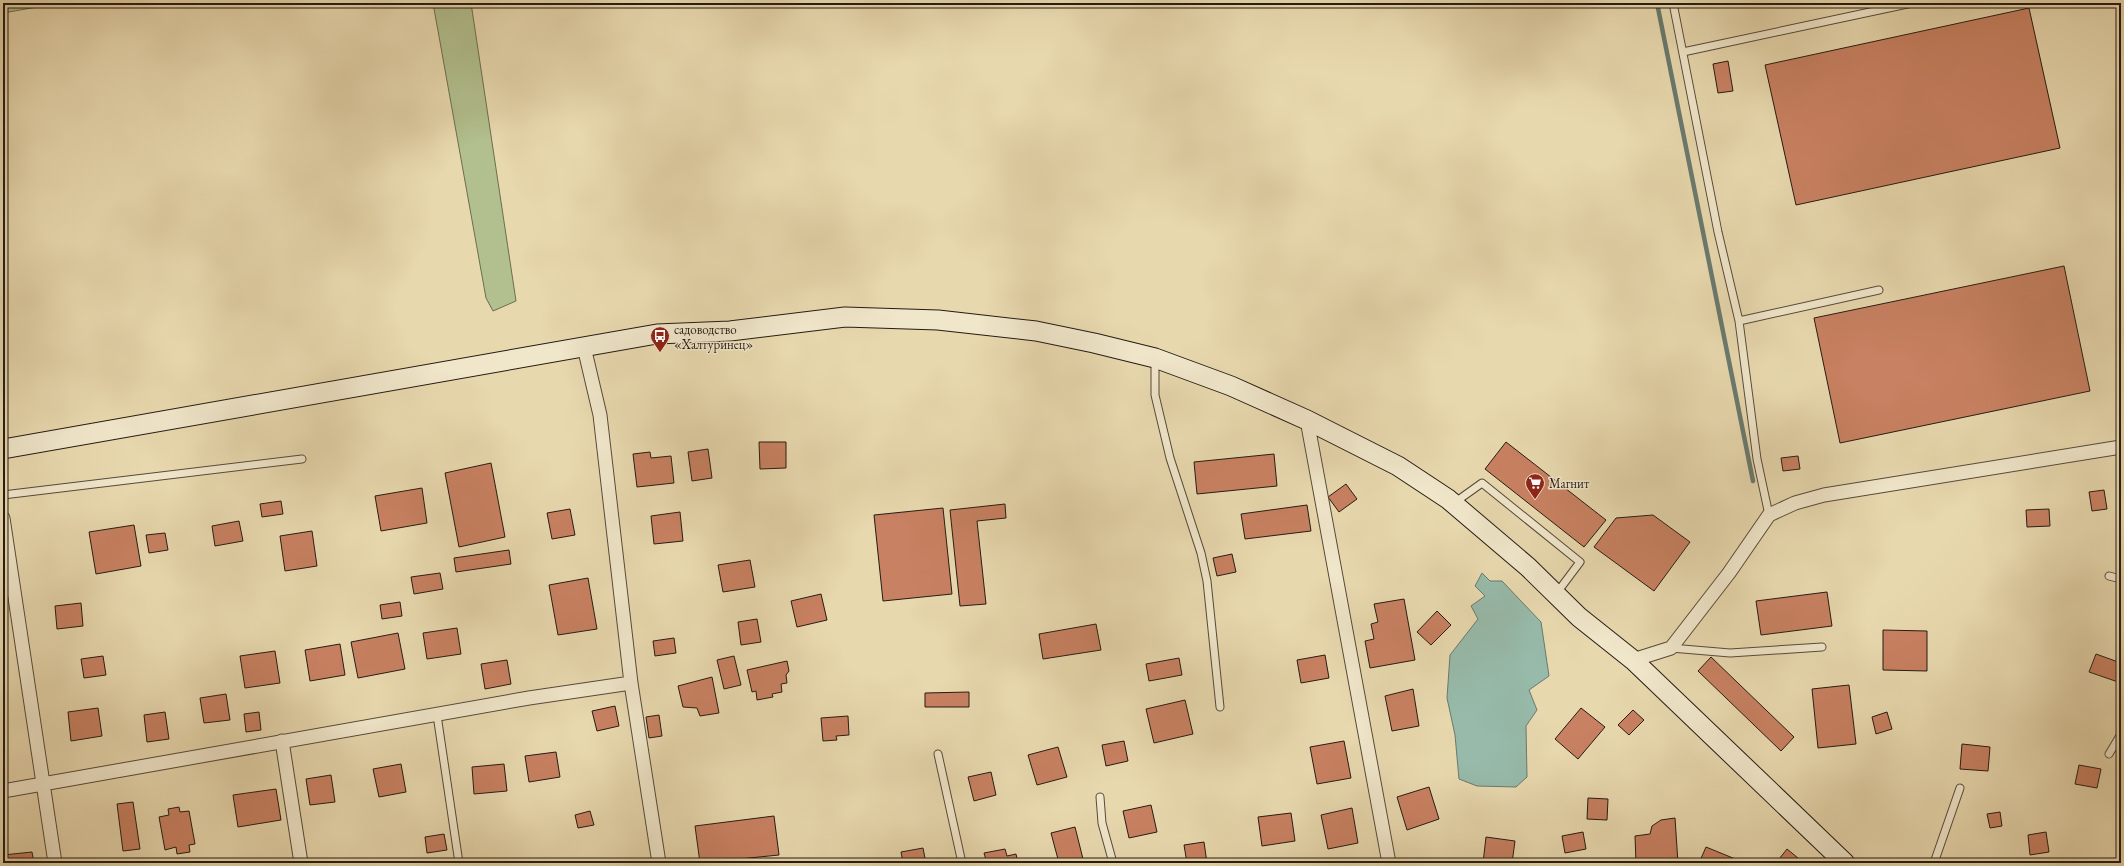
<svg xmlns="http://www.w3.org/2000/svg" width="2124" height="866" font-family="'EB Garamond',serif">
	<style>
		.green { fill: #b2bf8e; stroke: #6c6d50 }
		.water { fill: #97baaa; stroke: #697a6e }
		.lines { fill: none; stroke-linecap: round; stroke-linejoin: round }
		.stream { stroke: #697a6e; stroke-width: 4.5 }
		.building { fill: #c88162; stroke: #251b13 }
		.service-casing { stroke: #564a3a; stroke-width: 9 }
		.minor-casing { stroke: #564a3a; stroke-width: 15 }
		.secondary-casing { stroke: #251b13; stroke-width: 21 }
		.service { stroke: #f0e6ca; stroke-width: 7 }
		.minor { stroke: #f0e6ca; stroke-width: 13 }
		.secondary { stroke: #f0e6ca; stroke-width: 19 }
		.labels { text-anchor: middle; stroke-width: 3; stroke-linejoin: round; paint-order: stroke }
		.poi-label { font-size: 13px; fill: #251b13; stroke: #f0e6ca; text-anchor: start }
	</style>
	<rect width="100%" height="100%" fill="#e8d8ae"/>
	<filter id="stains"><feTurbulence type="fractalNoise" baseFrequency=".005" numOctaves="4"/><feColorMatrix values="0 0 0 0 .2 0 0 0 0 .09 0 0 0 0 .02 0 0 0 .5 -.17"/></filter>
	<radialGradient id="worn" r=".72"><stop offset=".6" stop-color="#630" stop-opacity="0"/><stop offset="1" stop-color="#630" stop-opacity=".3"/></radialGradient>
	<path class="green" d="M3,3H60L3,13Z
		M433,3H471L516,301L493,311L486,298Z"/>
	<path class="water" d="M1482,573L1490,581H1502L1541,622L1549,676L1529,690L1537,710L1526,726L1527,777L1516,787L1477,786L1459,779L1455,735L1447,698L1450,655L1478,619L1471,606L1485,596L1475,586Z"/>
	<g class="lines">
		<path class="stream" d="M1657,3L1753,481"/>
	</g>
	<path class="building" d="M2029,8L2060,148L1796,205L1765,65Z
		M1728,61L1733,91L1718,93L1713,64Z
		M2064,266L2090,391L1840,443L1814,318Z
		M759,442H786V468L760,469Z
		M1506,442L1606,520L1584,547L1485,469Z
		M708,449L712,478L692,481L688,452Z
		M650,452L651,458L671,456L674,483L637,487L633,454Z
		M1274,454L1277,486L1197,494L1194,462Z
		M1798,456L1800,469L1783,471L1781,458Z
		M491,463L505,537L459,547L445,473Z
		M2117,480H2121V494H2118Z
		M1346,484L1357,499L1339,512L1328,497Z
		M422,488L427,523L381,531L375,496Z
		M2104,490L2107,509L2092,511L2089,492Z
		M281,501L283,514L262,517L260,504Z
		M1005,504L1006,518L977,521L986,604L960,606L950,510Z
		M1307,505L1311,531L1245,539L1241,514Z
		M943,508L952,594L883,601L874,515Z
		M570,509L575,535L552,539L547,513Z
		M2049,509L2050,526L2027,527L2026,510Z
		M680,512L683,541L654,544L651,516Z
		M1653,515L1690,542L1654,591L1594,547L1616,518Z
		M239,521L243,541L215,546L212,526Z
		M134,525L141,566L96,574L89,532Z
		M312,531L317,566L285,571L280,536Z
		M165,533L168,550L149,553L146,535Z
		M509,550L511,564L456,572L454,558Z
		M1232,554L1236,572L1217,576L1213,558Z
		M750,560L755,587L723,592L718,565Z
		M440,573L443,589L414,594L411,577Z
		M588,578L597,629L558,635L549,585Z
		M1827,592L1832,626L1761,635L1756,601Z
		M821,594L827,620L797,627L791,601Z
		M1404,599L1415,660L1370,668L1365,641L1374,639L1371,624L1378,622L1374,604Z
		M400,602L402,616L382,619L380,605Z
		M81,603L83,626L57,629L55,606Z
		M1437,611L1451,625L1431,645L1417,632Z
		M757,619L761,642L741,645L738,622Z
		M1096,624L1101,650L1043,659L1039,634Z
		M457,628L461,654L427,659L423,633Z
		M1883,630L1927,631V671L1883,670Z
		M398,633L405,669L358,678L351,642Z
		M674,638L676,653L655,656L653,641Z
		M340,644L345,675L310,681L305,650Z
		M275,651L280,683L245,688L240,656Z
		M2096,654L2121,663V683L2089,672Z
		M1325,655L1329,678L1301,683L1297,660Z
		M103,656L106,675L84,678L81,659Z
		M734,656L741,685L724,689L717,660Z
		M1711,657L1794,737L1781,751L1698,671Z
		M1179,658L1182,675L1149,681L1146,664Z
		M507,660L511,684L485,689L481,664Z
		M787,661L789,671L786,675L787,683L781,684L782,692L772,694L773,697L757,700L756,691L752,692L747,670Z
		M712,677L719,713L700,716L697,708L683,707L678,686Z
		M1849,685L1856,744L1818,748L1812,689Z
		M1413,689L1419,726L1392,731L1385,696Z
		M969,692V707H925V693Z
		M226,694L230,720L204,723L200,698Z
		M1185,700L1193,734L1154,743L1146,709Z
		M615,706L619,726L597,731L592,711Z
		M98,708L102,736L71,741L68,712Z
		M1581,708L1605,727L1578,759L1555,739Z
		M1633,710L1644,720L1629,735L1618,725Z
		M165,712L169,739L147,742L144,715Z
		M259,712L261,730L246,732L244,714Z
		M1887,712L1892,729L1876,734L1872,717Z
		M659,715L662,736L649,738L646,717Z
		M848,716L849,735L836,736L837,740L823,741L821,718Z
		M1124,741L1128,761L1106,766L1102,745Z
		M1344,741L1351,778L1317,784L1310,747Z
		M1962,744L1990,747L1988,771L1960,769Z
		M1058,747L1067,777L1037,785L1028,755Z
		M556,752L560,777L529,782L525,756Z
		M401,764L406,792L379,797L373,769Z
		M504,764L507,791L474,794L472,767Z
		M2079,765L2101,769L2097,788L2075,784Z
		M991,772L996,795L974,801L968,777Z
		M331,775L335,802L310,805L306,779Z
		M1429,787L1439,819L1407,830L1397,797Z
		M276,789L281,820L238,827L233,795Z
		M2121,789V822H2120L2118,790Z
		M1588,798L1608,799L1607,820L1587,819Z
		M133,802L140,849L123,851L117,804Z
		M1151,805L1157,832L1129,838L1123,811Z
		M179,807L180,812L189,811L195,844L189,845L190,852L177,854L176,847L165,850L159,817L169,815L168,809Z
		M1352,808L1358,843L1328,849L1321,815Z
		M590,811L594,825L578,828L575,815Z
		M2000,812L2002,826L1990,828L1987,814Z
		M1291,813L1295,841L1262,846L1258,817Z
		M774,816L779,855L700,863L695,826Z
		M1675,818L1678,863H1636L1635,836L1650,834L1652,826L1661,820Z
		M1075,827L1083,859L1059,863L1051,833Z
		M1583,832L1586,849L1565,853L1562,836Z
		M2046,832L2049,852L2030,855L2028,835Z
		M444,834L447,850L427,853L425,837Z
		M1486,837L1515,841L1512,863H1483Z
		M1204,842L1207,863H1187L1184,845Z
		M1706,847L1745,863H1699Z
		M923,848L926,863H903L901,852Z
		M1005,849L1007,856L1016,854L1018,863H976L986,860L984,853Z
		M1787,849L1804,863H1776Z
		M32,852L34,863H3V855Z
		M506,861V863H481V862Z"/>
	<g class="lines">
		<g class="service-casing">
			<path id="service" d="M1673,3L1718,232L1739,321L1757,459L1769,515
				M1683,52L1912,3
				M1739,321L1879,290
				M1155,360V395L1170,458L1201,553L1207,581L1220,707
				M3,495L302,459
				M1454,503L1482,483L1580,562L1556,594
				M2109,576L2121,579
				M1671,648L1730,653L1822,647
				M437,715L459,863
				M938,754L962,863
				M2109,754L2121,734
				M1100,797L1102,823L1113,863
				M1934,863L1960,788"/>
		</g>
		<g class="minor-casing">
			<path id="minor" d="M584,347L600,415L631,683L659,863
				M1307,420L1389,863
				M3,518L55,863
				M1633,660L1671,648L1729,573L1769,515L1795,503L1824,495L2121,447
				M282,741L301,863
				M3,791L529,698L631,683"/>
		</g>
		<g class="secondary-casing">
			<path id="secondary" d="M3,449L657,334L730,331L845,317L938,320L1036,331L1094,343L1155,358L1231,386L1307,420L1398,466L1448,499L1528,567L1579,617L1633,660L1845,863"/>
		</g>
		<use href="#service" class="service"/>
		<use href="#minor" class="minor"/>
		<use href="#secondary" class="secondary"/>
	</g>
	<defs>
		<g id="bus-pin" transform="scale(1)"><path d="M0 17L-7.5 6A9.5 9.5 0 1 1 7.5 6Z" fill="#8f2418" stroke="#f0e6ca"/><path d="M-5-6H5V4H4V6H2V4H-2V6H-4V4H-5ZM-3.5-4V0h7V-4ZM-3.5 1.2v1.5H-2V1.2ZM2 1.2v1.5H3.5V1.2Z" fill="#fff"/></g>
		<g id="supermarket-pin" transform="scale(1)"><path d="M0 17L-7.5 6A9.5 9.5 0 1 1 7.5 6Z" fill="#8f2418" stroke="#f0e6ca"/><path d="M-6-5.5h2.5l.6 2H6L4.5 2H-2.5L-4.4-4H-6ZM-1.5 3.2a1.3 1.3 0 1 0 .1 0ZM3 3.2a1.3 1.3 0 1 0 .1 0Z" fill="#fff"/></g>
	</defs>
	<g fill-rule="evenodd">
		<use href="#bus-pin" x="660" y="336"/>
		<use href="#supermarket-pin" x="1535" y="483"/>
	</g>
	<g class="labels">
		<g class="poi-label">
			<text x="674" y="334">садоводство<tspan x="674" dy="15">«Халтуринец»</tspan></text>
			<text x="1549" y="488">Магнит</text>
		</g>
	</g>
	<rect width="2124" height="866" fill="none" stroke="#e8d8ae" stroke-width="16"/>
	<rect x="4" y="4" width="2116" height="858" fill="none" stroke="#251b13" stroke-width="2"/>
	<rect x="8" y="8" width="2108" height="850" fill="none" stroke="#251b13"/>
	<rect width="100%" height="100%" filter="url(#stains)"/>
	<rect width="100%" height="100%" fill="url(#worn)"/>
</svg>
